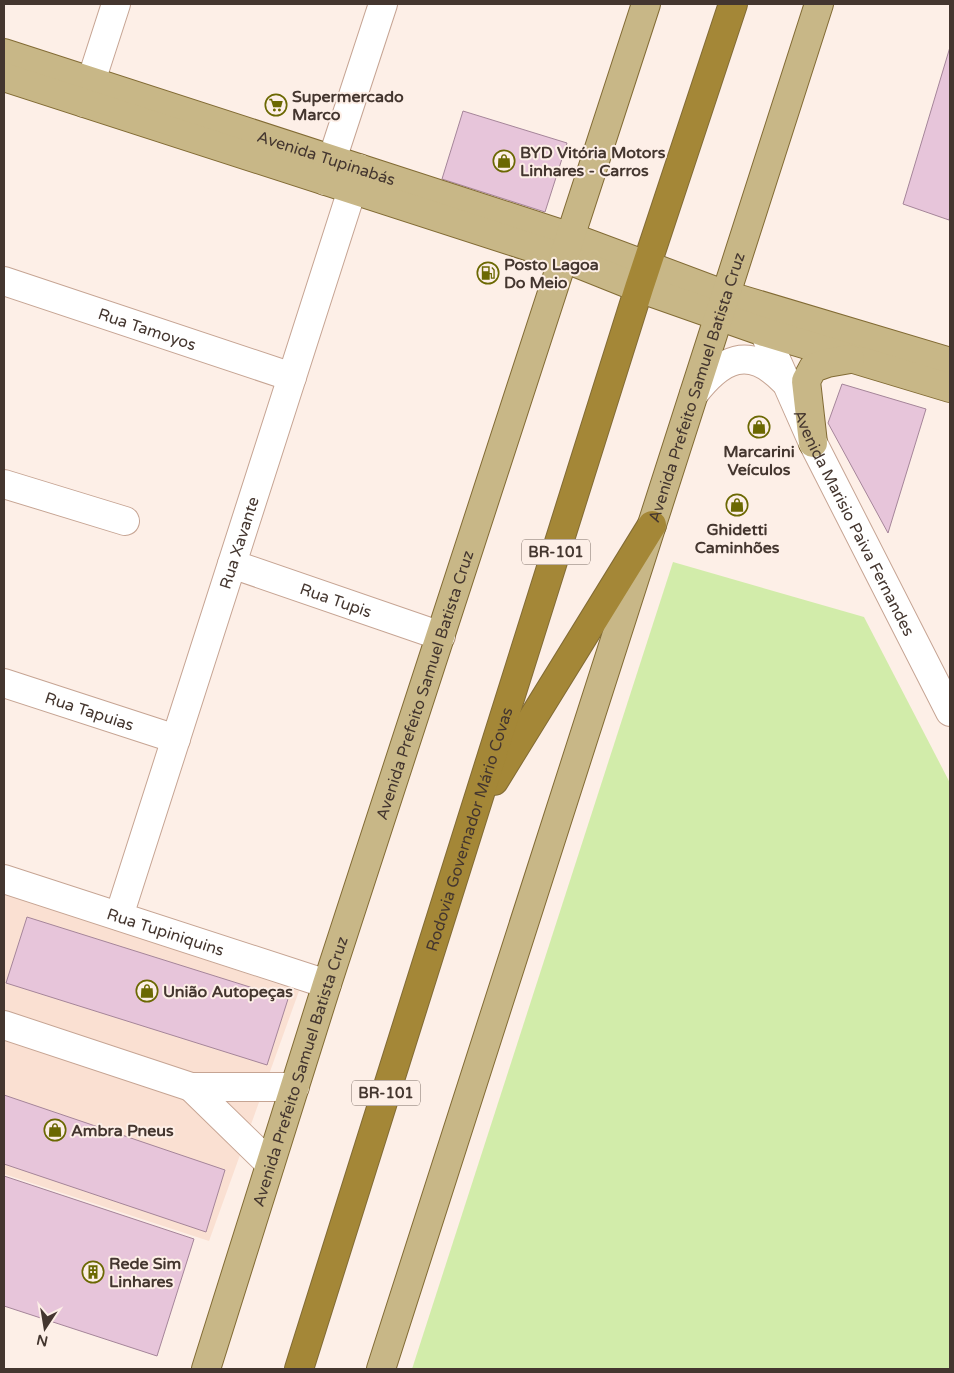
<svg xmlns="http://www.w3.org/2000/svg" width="954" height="1373" font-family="'Varela Round',sans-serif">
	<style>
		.built { fill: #fae0d2 }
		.green { fill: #d2ecaa }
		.building { fill: #e7c5da; stroke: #a58599 }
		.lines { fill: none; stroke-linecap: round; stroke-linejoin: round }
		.minor-casing { stroke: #c6a493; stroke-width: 30 }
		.major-casing { stroke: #826b34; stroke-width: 30 }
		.highway-casing { stroke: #826b34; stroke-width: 30 }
		.minor { stroke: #fff; stroke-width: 28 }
		.major { stroke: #c8b787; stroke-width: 28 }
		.highway { stroke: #a48737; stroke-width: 28 }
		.labels { text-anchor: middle; stroke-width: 4; stroke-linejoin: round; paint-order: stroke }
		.shield { fill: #fdefe7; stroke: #7c6e66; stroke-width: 1 }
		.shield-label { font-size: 15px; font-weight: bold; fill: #44362f }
		.poi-label { font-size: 16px; font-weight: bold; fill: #44362f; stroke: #fdefe7; text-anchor: start }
		.street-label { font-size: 16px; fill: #44362f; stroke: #fdefe7 }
	</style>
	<rect width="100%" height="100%" fill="#fdefe7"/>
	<path class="built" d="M4,893L299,991L209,1241L4,1174Z"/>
	<path class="green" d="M673,562L864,617L950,783V1369H412Z"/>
	<path class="building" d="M950,47V216L949,220L903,204Z
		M463,111L567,143L545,212L442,179Z
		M842,384L926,409L888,533L828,423Z
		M27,917L288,999L267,1065L6,983Z
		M4,1095L225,1170L206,1232L4,1164Z
		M4,1176L194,1239L157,1356L4,1306Z"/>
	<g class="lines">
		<g class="minor-casing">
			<g id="minor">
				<path d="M84,103L116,4"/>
				<path d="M325,181L383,4"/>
				<path id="s1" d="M4,281L292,377"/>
				<path id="s2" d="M764,332L813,443L950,712"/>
				<path d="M694,394C721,359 749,344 784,381"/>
				<path d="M4,484L125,521"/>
				<path id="s3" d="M232,564L441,636"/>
				<path id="s4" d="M4,683L176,739"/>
				<path id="s5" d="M4,879L327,984"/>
				<path id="s6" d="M119,916L359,168"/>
				<path d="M4,1025L191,1087H295"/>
				<path d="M191,1087L270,1164"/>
			</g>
		</g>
		<g class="major-casing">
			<g id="major">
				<path id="s7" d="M4,53L571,237L726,295L950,362"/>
				<path d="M4,77L564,258L639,288L764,332L950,388"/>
				<path d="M813,443L806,381L813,368L827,363L850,359"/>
				<path id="s8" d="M206,1369L327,984L646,4"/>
				<path id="s9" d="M381,1369L819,4"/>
			</g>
		</g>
		<g class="highway-casing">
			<g id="highway">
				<path d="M494,781L652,525"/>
				<path id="s10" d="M299,1369L639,288L733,4"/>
			</g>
		</g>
		<use href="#minor" class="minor"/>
		<use href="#major" class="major"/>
		<use href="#highway" class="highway"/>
	</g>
	<defs>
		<g id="supermarket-ring" transform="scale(1.125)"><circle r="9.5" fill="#fdefe7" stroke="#6b6802" stroke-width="1.5"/><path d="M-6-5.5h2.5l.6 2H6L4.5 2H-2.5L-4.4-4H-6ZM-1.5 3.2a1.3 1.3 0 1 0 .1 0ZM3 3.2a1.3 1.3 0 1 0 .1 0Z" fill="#6b6802"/></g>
		<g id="shop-ring" transform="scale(1.125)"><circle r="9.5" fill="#fdefe7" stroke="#6b6802" stroke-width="1.5"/><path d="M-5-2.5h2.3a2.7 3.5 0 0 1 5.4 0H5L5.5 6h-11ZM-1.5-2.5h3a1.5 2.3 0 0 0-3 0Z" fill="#6b6802"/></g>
		<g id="fuel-ring" transform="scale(1.125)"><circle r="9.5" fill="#fdefe7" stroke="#6b6802" stroke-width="1.5"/><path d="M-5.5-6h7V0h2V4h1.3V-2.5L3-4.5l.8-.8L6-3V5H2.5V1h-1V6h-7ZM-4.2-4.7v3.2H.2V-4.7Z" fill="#6b6802"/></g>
		<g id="building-ring" transform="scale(1.125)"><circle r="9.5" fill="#fdefe7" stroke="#6b6802" stroke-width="1.5"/><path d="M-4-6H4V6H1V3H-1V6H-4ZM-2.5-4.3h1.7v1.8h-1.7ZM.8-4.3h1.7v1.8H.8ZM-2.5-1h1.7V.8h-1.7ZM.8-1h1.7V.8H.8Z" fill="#6b6802"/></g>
	</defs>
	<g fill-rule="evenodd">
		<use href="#supermarket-ring" x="276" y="105"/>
		<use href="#shop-ring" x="504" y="161"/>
		<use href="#fuel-ring" x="488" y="273"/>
		<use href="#shop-ring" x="759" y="427"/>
		<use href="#shop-ring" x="737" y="505"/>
		<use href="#shop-ring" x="147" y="991"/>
		<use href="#shop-ring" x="55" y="1130"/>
		<use href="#building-ring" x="93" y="1272"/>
	</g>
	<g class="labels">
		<g class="shield">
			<rect x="522" y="539.5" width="68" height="25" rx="4"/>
			<rect x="352" y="1080.5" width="68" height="25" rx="4"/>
		</g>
		<g class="shield-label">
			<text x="556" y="557">BR-101</text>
			<text x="386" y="1098">BR-101</text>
		</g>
		<g class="poi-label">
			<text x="292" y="102">Supermercado<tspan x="292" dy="18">Marco</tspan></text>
			<text x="520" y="158">BYD Vitória Motors<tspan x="520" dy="18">Linhares - Carros</tspan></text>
			<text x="504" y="270">Posto Lagoa<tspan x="504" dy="18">Do Meio</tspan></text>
			<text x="759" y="457" text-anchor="middle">Marcarini<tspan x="759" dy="18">Veículos</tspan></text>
			<text x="737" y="535" text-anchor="middle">Ghidetti<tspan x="737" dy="18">Caminhões</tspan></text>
			<text x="163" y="997">União Autopeças</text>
			<text x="71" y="1136">Ambra Pneus</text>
			<text x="109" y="1269">Rede Sim<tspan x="109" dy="18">Linhares</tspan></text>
		</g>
		<g class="street-label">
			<text dy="6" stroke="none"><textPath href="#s7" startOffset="339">Avenida Tupinabás</textPath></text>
			<text dy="6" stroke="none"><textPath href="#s1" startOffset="151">Rua Tamoyos</textPath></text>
			<text dy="6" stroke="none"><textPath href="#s9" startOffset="1031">Avenida Prefeito Samuel Batista Cruz</textPath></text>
			<text dy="6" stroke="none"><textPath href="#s2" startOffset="211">Avenida Marisio Paiva Fernandes</textPath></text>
			<text dy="6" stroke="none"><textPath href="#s6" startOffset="392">Rua Xavante</textPath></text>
			<text dy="6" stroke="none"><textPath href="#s3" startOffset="110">Rua Tupis</textPath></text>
			<text dy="6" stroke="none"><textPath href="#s8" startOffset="718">Avenida Prefeito Samuel Batista Cruz</textPath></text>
			<text dy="6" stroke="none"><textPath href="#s4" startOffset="90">Rua Tapuias</textPath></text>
			<text dy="6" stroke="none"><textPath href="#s10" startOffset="566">Rodovia Governador Mário Covas</textPath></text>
			<text dy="6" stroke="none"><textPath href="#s5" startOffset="170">Rua Tupiniquins</textPath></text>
			<text dy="6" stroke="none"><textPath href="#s8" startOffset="312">Avenida Prefeito Samuel Batista Cruz</textPath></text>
		</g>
	</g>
	<rect width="954" height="1373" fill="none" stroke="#44362f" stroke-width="10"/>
	<g transform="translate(45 1328) rotate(192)" stroke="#fdefe7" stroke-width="4" paint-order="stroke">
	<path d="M0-4L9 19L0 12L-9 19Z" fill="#44362f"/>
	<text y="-8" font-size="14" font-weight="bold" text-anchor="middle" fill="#44362f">N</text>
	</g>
</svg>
